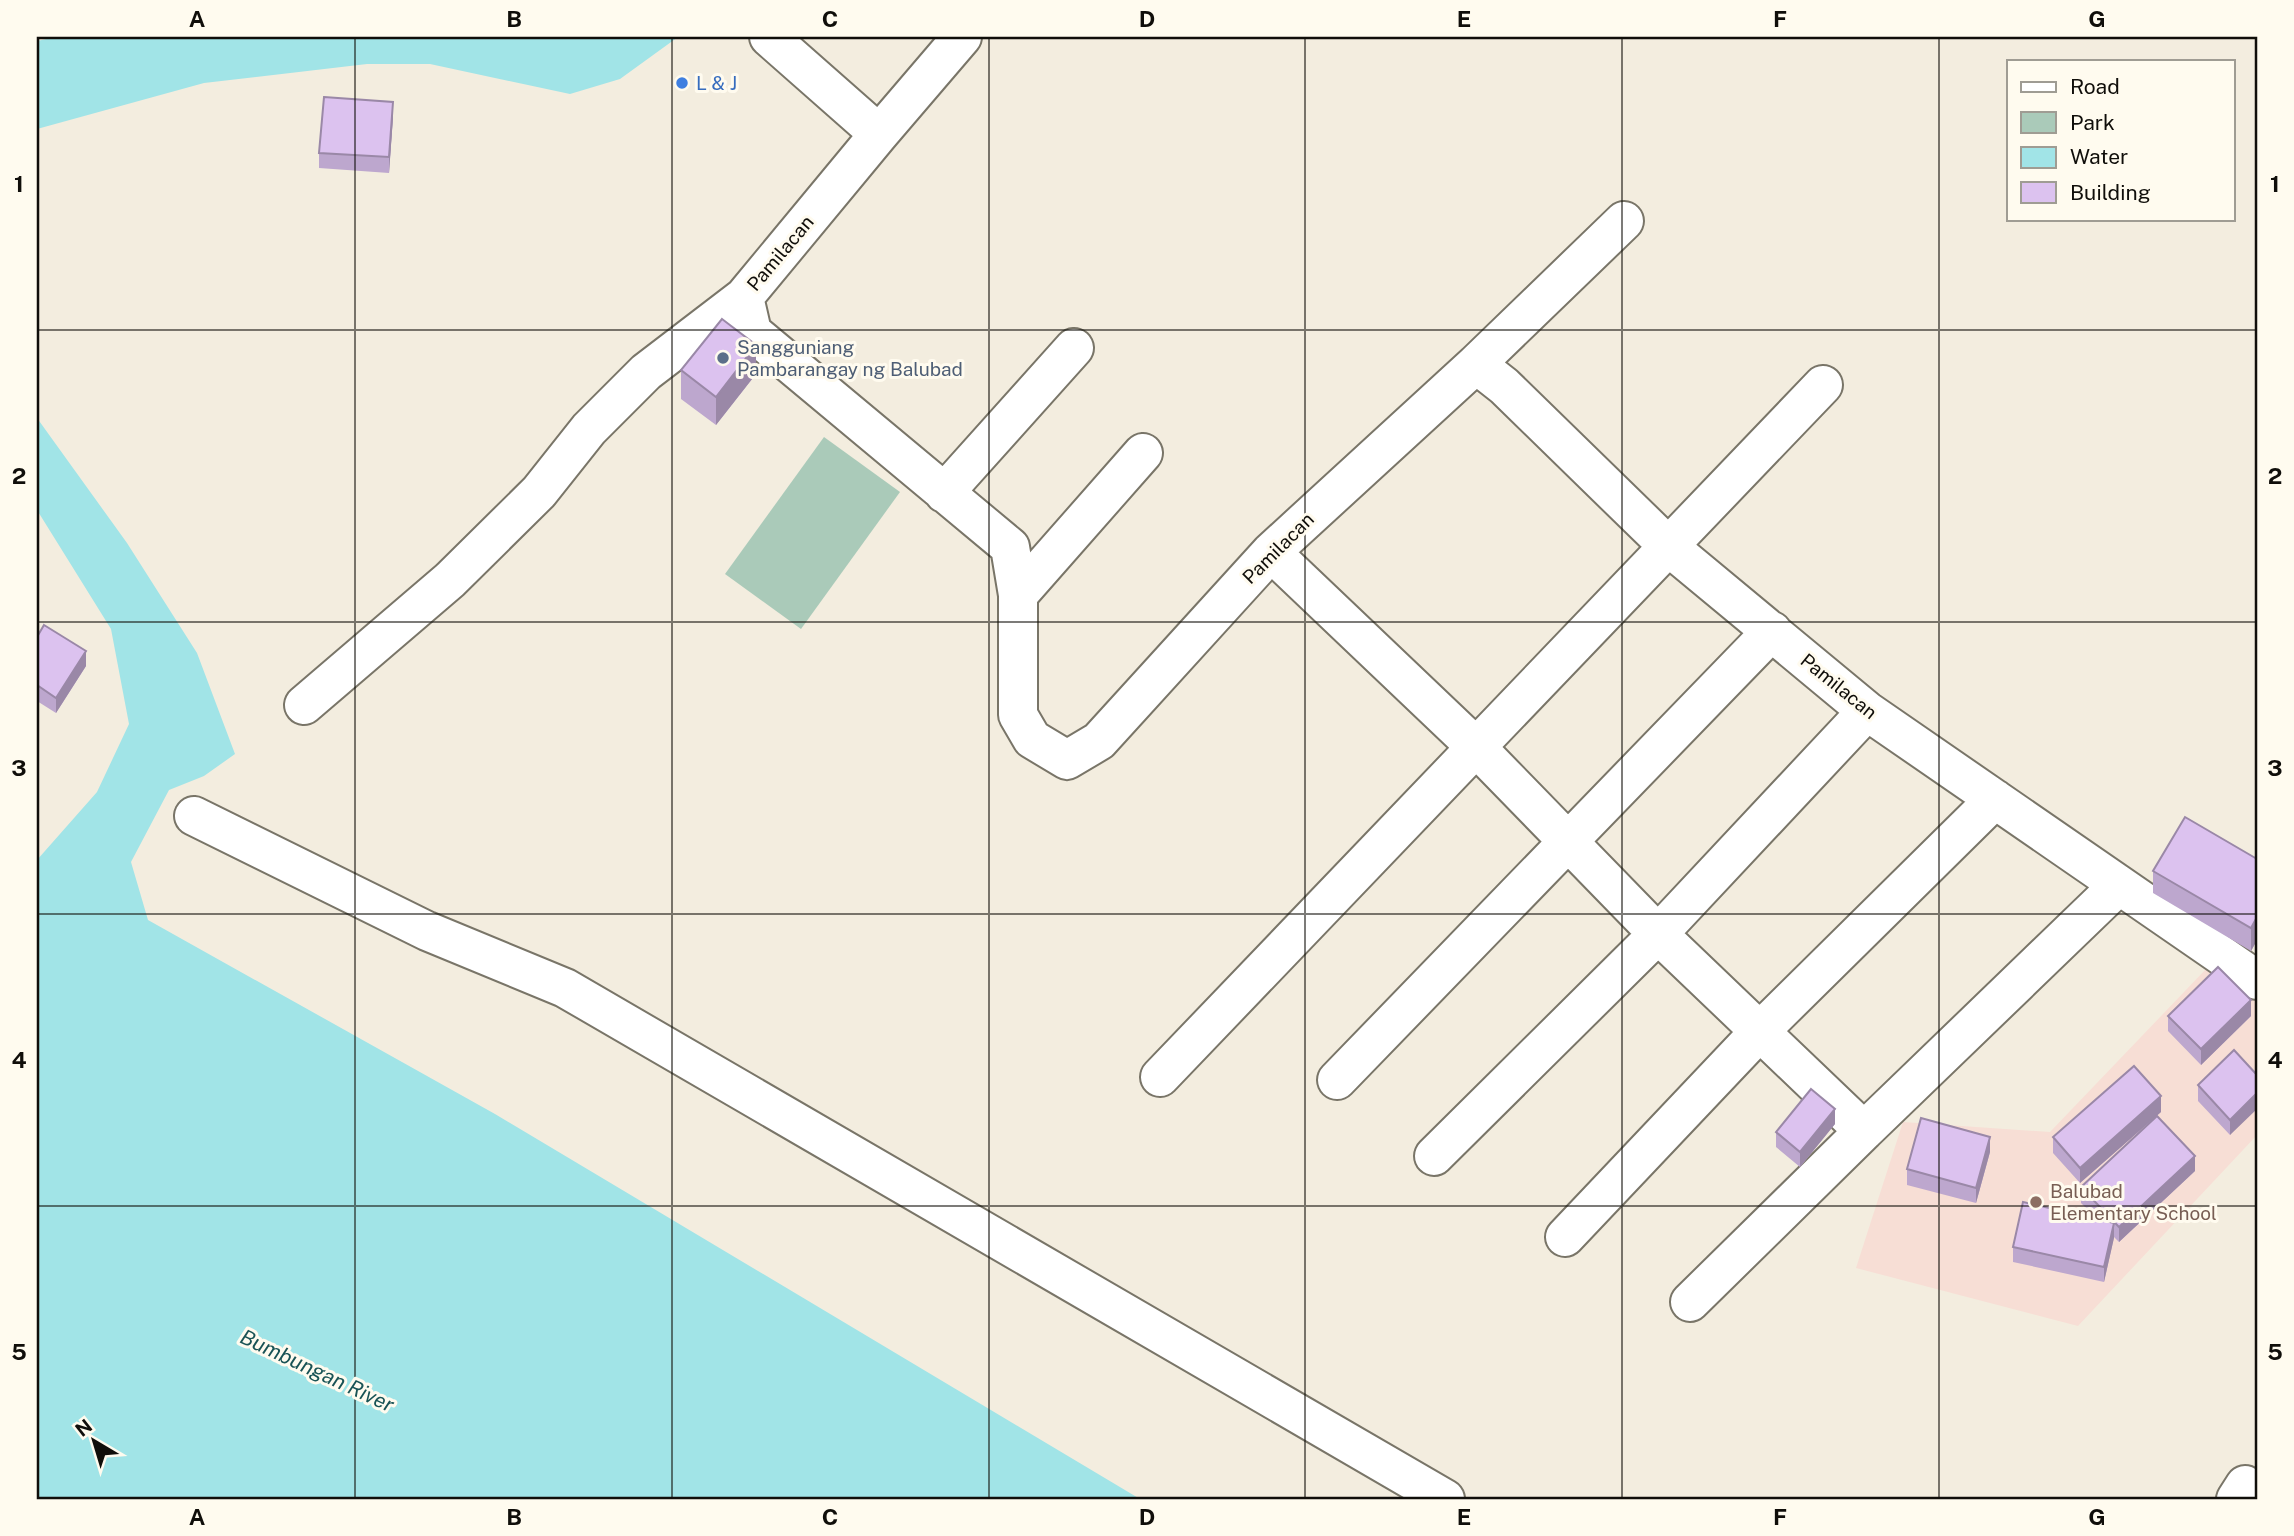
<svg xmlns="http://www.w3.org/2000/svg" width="2294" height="1536" font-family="'Public Sans',sans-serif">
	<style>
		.education { fill: #f7ded5 }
		.green { fill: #aacab9 }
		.water { fill: #a1e4e7 }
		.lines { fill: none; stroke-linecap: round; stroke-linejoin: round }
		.minor-casing { stroke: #797568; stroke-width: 42 }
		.minor { stroke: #fff; stroke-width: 38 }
		.wall { fill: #bda7ce }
		.shaded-wall { fill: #9a88a7 }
		.building { fill: #dcc2ef; stroke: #9a88a7; stroke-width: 2 }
		.grid { fill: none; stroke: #100e0a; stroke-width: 2; stroke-opacity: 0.55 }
		.shop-dot { fill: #3f7fe0; stroke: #fffbef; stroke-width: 2.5 }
		.service-dot { fill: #5c6f8a; stroke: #fffbef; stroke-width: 2.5 }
		.education-dot { fill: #8d6e63; stroke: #fffbef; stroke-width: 2.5 }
		.labels { text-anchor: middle; stroke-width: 6; stroke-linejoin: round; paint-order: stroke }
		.shop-label { font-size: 19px; fill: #366cbe; stroke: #fffbef; text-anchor: start }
		.street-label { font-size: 19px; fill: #100e0a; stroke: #fffbef }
		.service-label { font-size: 19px; fill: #4e5e75; stroke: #fffbef; text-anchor: start }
		.education-label { font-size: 19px; fill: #785e54; stroke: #fffbef; text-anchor: start }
		.water-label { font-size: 21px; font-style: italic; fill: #195355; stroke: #fffbef }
		.neatline { fill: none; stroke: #100e0a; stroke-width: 2.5 }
		.grid-label { font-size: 23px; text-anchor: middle; font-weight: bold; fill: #100e0a }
	</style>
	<rect width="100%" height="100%" fill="#f3eddf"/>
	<path class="education" d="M2207,968L2257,999V1135L2078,1326L1856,1268L1903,1122L2050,1132Z"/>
	<path class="green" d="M824,437L900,492L801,629L725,574Z"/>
	<path class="water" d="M56,37H678L620,79L570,94L430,64H367L204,83L37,129V41Z
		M37,418L127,543L197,653L235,754L204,776L169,790L131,862L148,920L495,1114L1140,1499H37V860L97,792L129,724L111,629L37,510Z"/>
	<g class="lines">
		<g class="minor-casing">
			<path id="minor" d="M769,37L879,134L744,297L752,332L1010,547L1018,595V715L1032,739L1067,760L1099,741L1271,552L1476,364L1504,386L1668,546L1867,711L2257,980
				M879,134L962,37
				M1476,364L1624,221
				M944,493L1074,348
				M1271,552L1477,748L1658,934L1864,1131L2119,885
				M1018,595L1143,453
				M304,705L450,580L539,492L589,429L646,372L744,297
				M194,816L427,931L565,988L1445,1499
				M1160,1077L1823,385
				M1337,1080L1772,631
				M1434,1156L1658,934L1867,711
				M1565,1237L1761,1030L1995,799
				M1690,1302L1864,1131
				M2236,1499L2245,1485"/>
		</g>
		<use href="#minor" class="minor"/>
	</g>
	<path class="wall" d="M393,117L389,173L319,168V153Z
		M681,370L756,374L716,425L681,399Z
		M37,637L86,666L56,713L37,701Z
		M2257,859V954L2256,953V942L2251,951L2153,893V871Z
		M2168,1016H2251L2201,1065L2168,1031Z
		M2257,1075L2230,1135L2198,1101V1085Z
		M2161,1112L2080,1183L2053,1153V1137Z
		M1835,1124L1800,1167L1776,1147V1132Z
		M1990,1152L1976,1203L1907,1185V1169Z
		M2195,1171L2119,1242L2114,1237L2104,1282L2013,1262V1247L2097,1219L2081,1203V1187Z"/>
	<path class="shaded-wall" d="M393,102V117L389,173V157Z
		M756,345V374L716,425V397Z
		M86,651V666L56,713V698Z
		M2257,917V939L2256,938V942L2251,951V928Z
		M2251,1000V1016L2201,1065V1049Z
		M2257,1093V1109L2230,1135V1120Z
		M2161,1096V1112L2080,1183V1168Z
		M1835,1109V1124L1800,1167V1152Z
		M1990,1137V1152L1976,1203V1188Z
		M2195,1156V1171L2119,1242V1227Z
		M2114,1223V1238L2104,1282V1267Z"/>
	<path class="building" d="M324,97L393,102L389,157L319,153Z
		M722,319L756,345L716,397L681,370Z
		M44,625L86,651L56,698L37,685V637Z
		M2185,817L2257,859V917L2251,928L2153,871Z
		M2218,967L2251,1000L2201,1049L2168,1016Z
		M2234,1050L2257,1075V1093L2230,1120L2198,1085Z
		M2134,1066L2161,1096L2080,1168L2053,1137Z
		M1811,1089L1835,1109L1800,1152L1776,1132Z
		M2157,1116L2195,1156L2119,1227L2081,1187Z
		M1921,1118L1990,1137L1976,1188L1907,1169Z
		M2023,1202L2114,1223L2104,1267L2013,1247Z"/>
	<path class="grid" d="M355,37V1499M672,37V1499M989,37V1499M1305,37V1499M1622,37V1499M1939,37V1499M37,330H2257M37,622H2257M37,914H2257M37,1206H2257"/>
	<circle class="shop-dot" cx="682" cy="83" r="7"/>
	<circle class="service-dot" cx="723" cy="358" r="7"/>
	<circle class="education-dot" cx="2036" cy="1202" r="7"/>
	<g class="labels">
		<g class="shop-label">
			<text x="696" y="90">L &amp; J</text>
		</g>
		<g class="street-label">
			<text transform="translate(780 253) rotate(-50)" y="7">Pamilacan</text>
			<text transform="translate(1278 548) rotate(-45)" y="7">Pamilacan</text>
			<text transform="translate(1839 686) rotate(39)" y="7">Pamilacan</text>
		</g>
		<g class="service-label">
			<text x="737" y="354">Sangguniang<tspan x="737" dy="22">Pambarangay ng Balubad</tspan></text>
		</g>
		<g class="education-label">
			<text x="2050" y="1198">Balubad<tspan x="2050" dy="22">Elementary School</tspan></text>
		</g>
		<g class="water-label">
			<text transform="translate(317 1371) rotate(25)" y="7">Bumbungan River</text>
		</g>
	</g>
	<rect width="2294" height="1536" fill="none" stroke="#fffbef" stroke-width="77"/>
	<rect x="2007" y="60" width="228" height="161" fill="#fffbef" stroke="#9f9c93" stroke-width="2"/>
	<rect x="2021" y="82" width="35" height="10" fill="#ffffff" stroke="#9f9c93" stroke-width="2"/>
	<text x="2070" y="94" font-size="21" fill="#100e0a">Road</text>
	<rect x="2021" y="112" width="35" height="21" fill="#aacab9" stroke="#9f9c93" stroke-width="2"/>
	<text x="2070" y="130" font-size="21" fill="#100e0a">Park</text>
	<rect x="2021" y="147" width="35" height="21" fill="#a1e4e7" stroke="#9f9c93" stroke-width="2"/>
	<text x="2070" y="164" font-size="21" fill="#100e0a">Water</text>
	<rect x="2021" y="182" width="35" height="21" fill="#dcc2ef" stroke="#9f9c93" stroke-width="2"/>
	<text x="2070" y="200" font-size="21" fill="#100e0a">Building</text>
	<g transform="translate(94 1441) rotate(322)" stroke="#fffbef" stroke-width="5" paint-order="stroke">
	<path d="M0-5L12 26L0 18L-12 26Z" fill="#100e0a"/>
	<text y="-10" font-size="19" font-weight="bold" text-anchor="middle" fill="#100e0a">N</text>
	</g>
	<rect x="38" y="38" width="2218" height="1460" class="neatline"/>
	<g class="grid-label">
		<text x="197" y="27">A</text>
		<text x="514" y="27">B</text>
		<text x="830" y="27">C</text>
		<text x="1147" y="27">D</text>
		<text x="1464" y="27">E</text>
		<text x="1780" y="27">F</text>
		<text x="2097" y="27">G</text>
		<text x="19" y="192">1</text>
		<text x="2275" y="192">1</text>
		<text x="19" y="484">2</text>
		<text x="2275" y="484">2</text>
		<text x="19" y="776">3</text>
		<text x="2275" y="776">3</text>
		<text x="19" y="1068">4</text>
		<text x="2275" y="1068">4</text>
		<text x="19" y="1360">5</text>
		<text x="2275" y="1360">5</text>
		<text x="197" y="1525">A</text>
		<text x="514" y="1525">B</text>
		<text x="830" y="1525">C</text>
		<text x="1147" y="1525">D</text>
		<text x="1464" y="1525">E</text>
		<text x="1780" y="1525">F</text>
		<text x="2097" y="1525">G</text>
	</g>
</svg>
